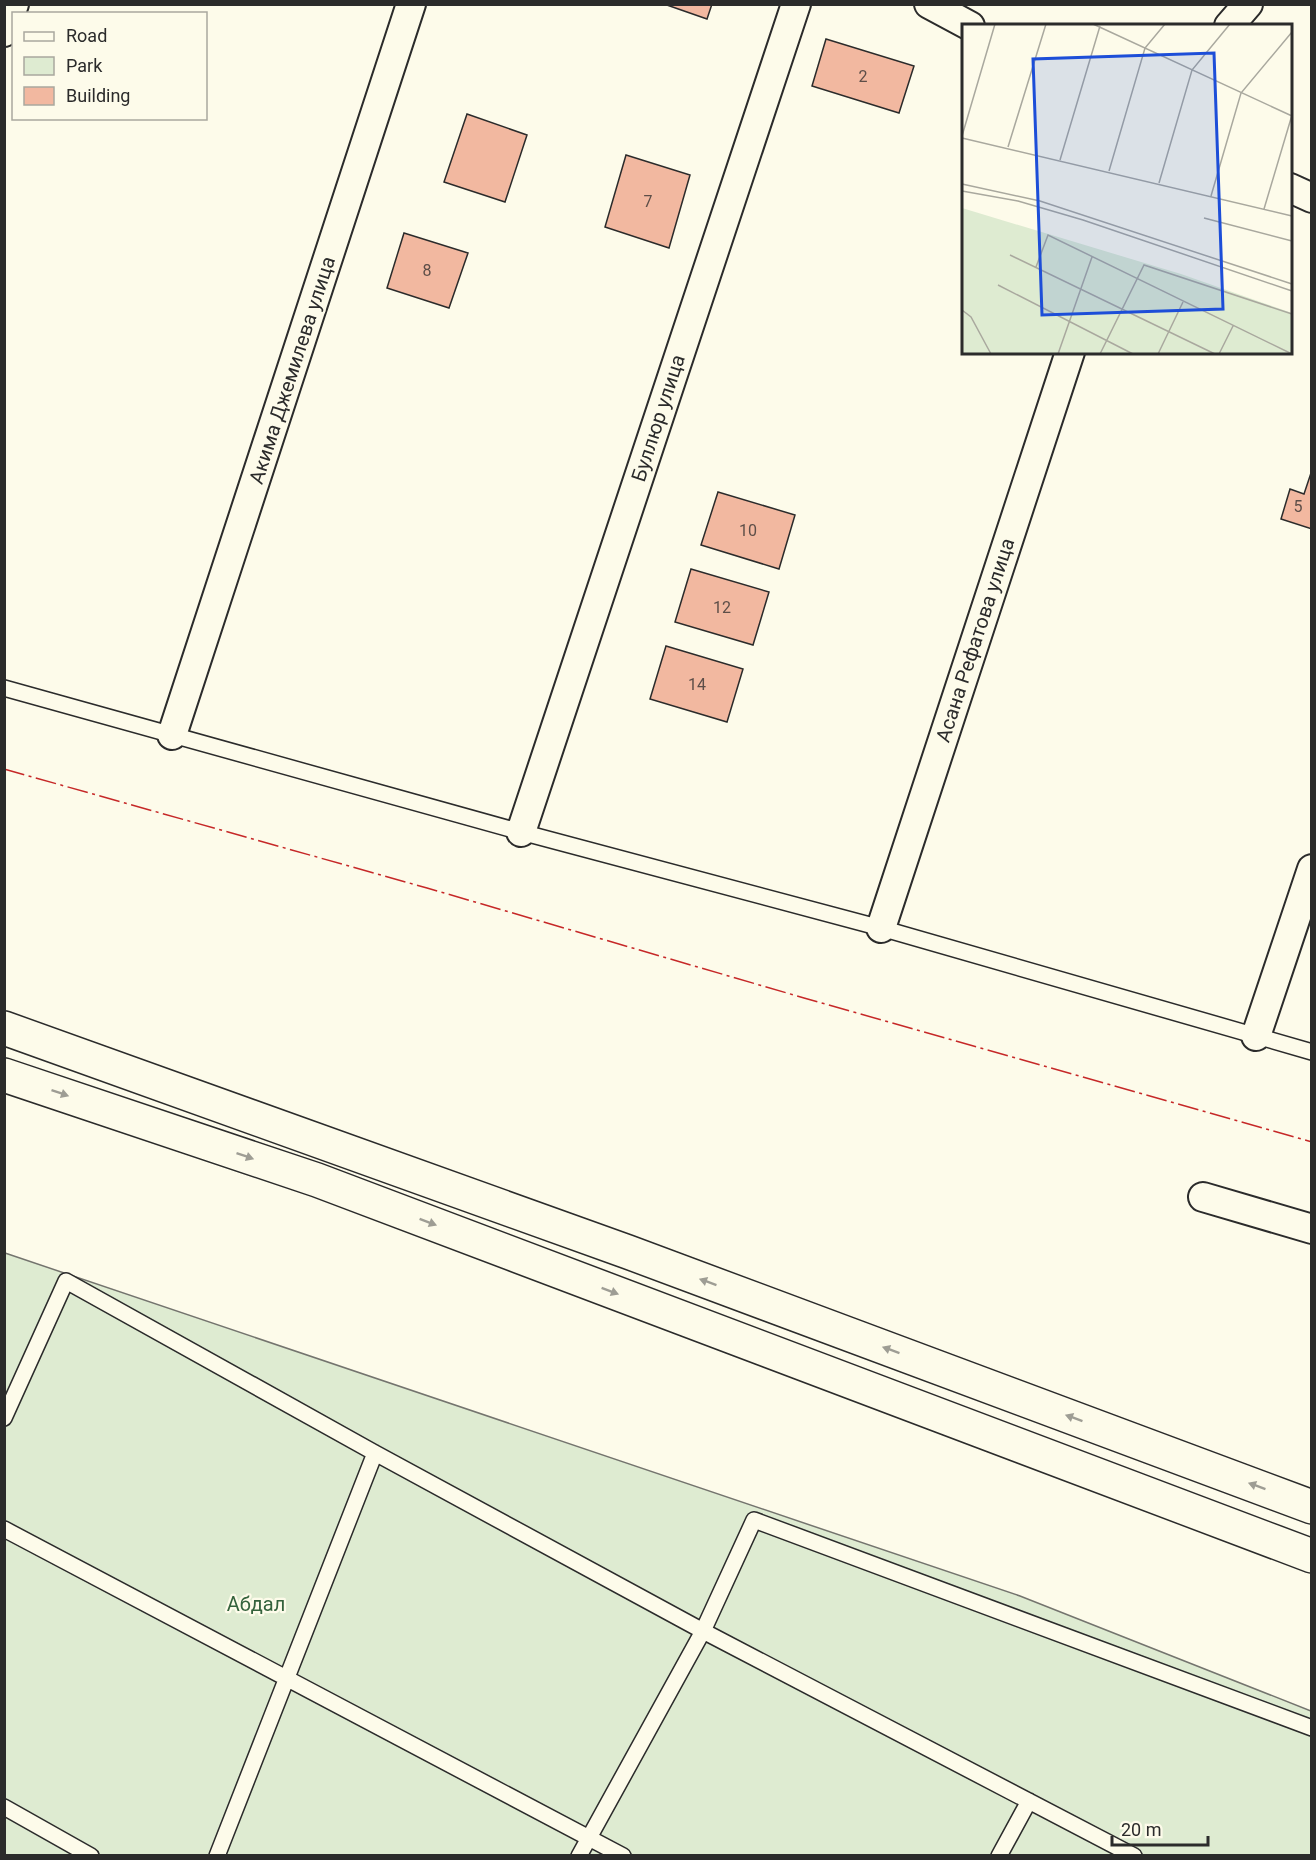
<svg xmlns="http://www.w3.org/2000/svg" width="1316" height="1860" font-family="Roboto,sans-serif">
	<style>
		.green { fill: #deebd1; stroke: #74746e; stroke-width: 1.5 }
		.building { fill: #f2b8a0; stroke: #2b2b2b; stroke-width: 1.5 }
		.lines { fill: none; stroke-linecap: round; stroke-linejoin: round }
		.service-casing { stroke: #2b2b2b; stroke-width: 18 }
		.minor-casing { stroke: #2b2b2b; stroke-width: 32 }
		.primary-casing { stroke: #2b2b2b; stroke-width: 36 }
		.service { stroke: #fdfbea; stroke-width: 15 }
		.minor { stroke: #fdfbea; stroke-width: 28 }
		.primary { stroke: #fdfbea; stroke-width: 33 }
		.power { stroke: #c62828; stroke-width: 1.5; stroke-dasharray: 21 4.5 3 4.5; stroke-linecap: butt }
		.oneway { fill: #9e9d94 }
		.labels { text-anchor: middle; stroke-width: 4.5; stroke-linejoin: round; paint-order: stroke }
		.number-label { font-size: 16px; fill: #5d4e48 }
		.street-label { font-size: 20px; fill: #2b2b2b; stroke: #fdfbea }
		.park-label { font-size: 20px; fill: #34623c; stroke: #fdfbea }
		.inset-road { fill: none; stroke: #a9a89e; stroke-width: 1.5 }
		.view { fill: #1d4ed8; fill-opacity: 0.15; stroke: #1d4ed8; stroke-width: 3 }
		.inset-edge { fill: none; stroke: #2b2b2b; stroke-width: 3 }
	</style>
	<rect width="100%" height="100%" fill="#fdfbea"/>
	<path class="green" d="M5,1253L1020,1596L1311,1711V1855L5,1856Z"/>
	<path class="building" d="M664,4H712L707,19Z
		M826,39L914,66L899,113L812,86Z
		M467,114L527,135L505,202L444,182Z
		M626,155L690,175L669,248L605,227Z
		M404,233L468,253L449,308L387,288Z
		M1312,470V529L1281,519L1290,489L1304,494Z
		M718,492L795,515L779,569L701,545Z
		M691,569L769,592L753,645L675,622Z
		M666,646L743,669L727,722L650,699Z"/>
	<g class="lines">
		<g class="service-casing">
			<path id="service" d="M4,688L521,832L881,928L1312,1052
				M4,1418L66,1281L375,1453L703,1631L1134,1856
				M4,1529L623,1856
				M4,1807L91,1856
				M217,1856L375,1453
				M579,1856L703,1631L754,1520L1312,1728
				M999,1856L1029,1801"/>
		</g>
		<g class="minor-casing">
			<path id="minor" d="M929,4L970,26
				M1229,26L1248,4
				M4,32L14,4
				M1290,188L1312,198
				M172,735L411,4
				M521,832L796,4
				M881,928L1070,352
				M1256,1036L1312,869
				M1203,1197L1312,1229"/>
		</g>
		<g class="primary-casing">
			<path id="primary" d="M4,1028L628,1252L1312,1507
				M4,1075L317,1180L1312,1556"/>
		</g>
		<use href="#service" class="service"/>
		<use href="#minor" class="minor"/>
		<use href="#primary" class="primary"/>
		<path class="power" d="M4,769L427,888L804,998L1312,1142"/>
	</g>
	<defs><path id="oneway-solid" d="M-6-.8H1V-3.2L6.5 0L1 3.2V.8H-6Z" transform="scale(1.5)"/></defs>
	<g class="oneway">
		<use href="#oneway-solid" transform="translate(60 1093) rotate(19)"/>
		<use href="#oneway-solid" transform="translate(245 1156) rotate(19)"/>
		<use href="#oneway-solid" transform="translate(428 1222) rotate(21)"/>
		<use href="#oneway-solid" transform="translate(708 1282) rotate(-160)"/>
		<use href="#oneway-solid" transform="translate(610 1291) rotate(21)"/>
		<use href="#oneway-solid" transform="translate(891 1350) rotate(-160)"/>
		<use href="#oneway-solid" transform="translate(1074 1418) rotate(-160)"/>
		<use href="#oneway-solid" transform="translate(1257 1486) rotate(-160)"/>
	</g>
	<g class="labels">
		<g class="number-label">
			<text x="863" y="82">2</text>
			<text x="648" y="207">7</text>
			<text x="427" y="276">8</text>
			<text x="1298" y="512">5</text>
			<text x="748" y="536">10</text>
			<text x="722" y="613">12</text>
			<text x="697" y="690">14</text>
		</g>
		<g class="street-label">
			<text transform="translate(292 370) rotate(-72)" y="7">Акима Джемилева улица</text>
			<text transform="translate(658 418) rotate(-72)" y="7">Буллюр улица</text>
			<text transform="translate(975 640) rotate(-72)" y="7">Асана Рефатова улица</text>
		</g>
		<g class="park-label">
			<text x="256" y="1611">Абдал</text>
		</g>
	</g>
	<g transform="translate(962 24)">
		<rect width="330" height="330" fill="#fdfbea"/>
		<path d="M0,184L219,250L330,289V330H0Z" fill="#deebd1"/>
		<path class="inset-road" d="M131,0L330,92M0,112L33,0M0,114L330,192M46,123L84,0M98,136L138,2M147,147L183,24L203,0M197,159L230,46L268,0M0,160L78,177L330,260M0,167L56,177L121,196L330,267M249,172L279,69L330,8M302,185L330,91M242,194L330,217M48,231L253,330M74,243L86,211L330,330M36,261L171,330M0,286L9,293L29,330M96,330L130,233M138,330L182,241L330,290M196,330L221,278M257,330L271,302"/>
		<path class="view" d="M252,29L261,285L80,291L71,35Z"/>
		<rect width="330" height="330" class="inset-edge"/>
	</g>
	<rect width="1316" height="1860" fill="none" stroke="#2b2b2b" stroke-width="12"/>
	<rect x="12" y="12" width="195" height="108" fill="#fdfbea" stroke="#a9a89e" stroke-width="1.5"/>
	<rect x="24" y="32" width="30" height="9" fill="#fdfbea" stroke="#a9a89e" stroke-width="1.5"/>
	<text x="66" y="42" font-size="18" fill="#2b2b2b">Road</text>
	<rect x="24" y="57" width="30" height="18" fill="#deebd1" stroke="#a9a89e" stroke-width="1.5"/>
	<text x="66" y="72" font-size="18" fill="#2b2b2b">Park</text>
	<rect x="24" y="87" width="30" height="18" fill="#f2b8a0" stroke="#a9a89e" stroke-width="1.5"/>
	<text x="66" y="102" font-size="18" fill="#2b2b2b">Building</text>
	<path d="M1112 1836v9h96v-9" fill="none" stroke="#2b2b2b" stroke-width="3"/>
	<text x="1121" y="1836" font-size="18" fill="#2b2b2b" stroke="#fdfbea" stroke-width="4.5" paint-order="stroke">20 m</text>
</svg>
